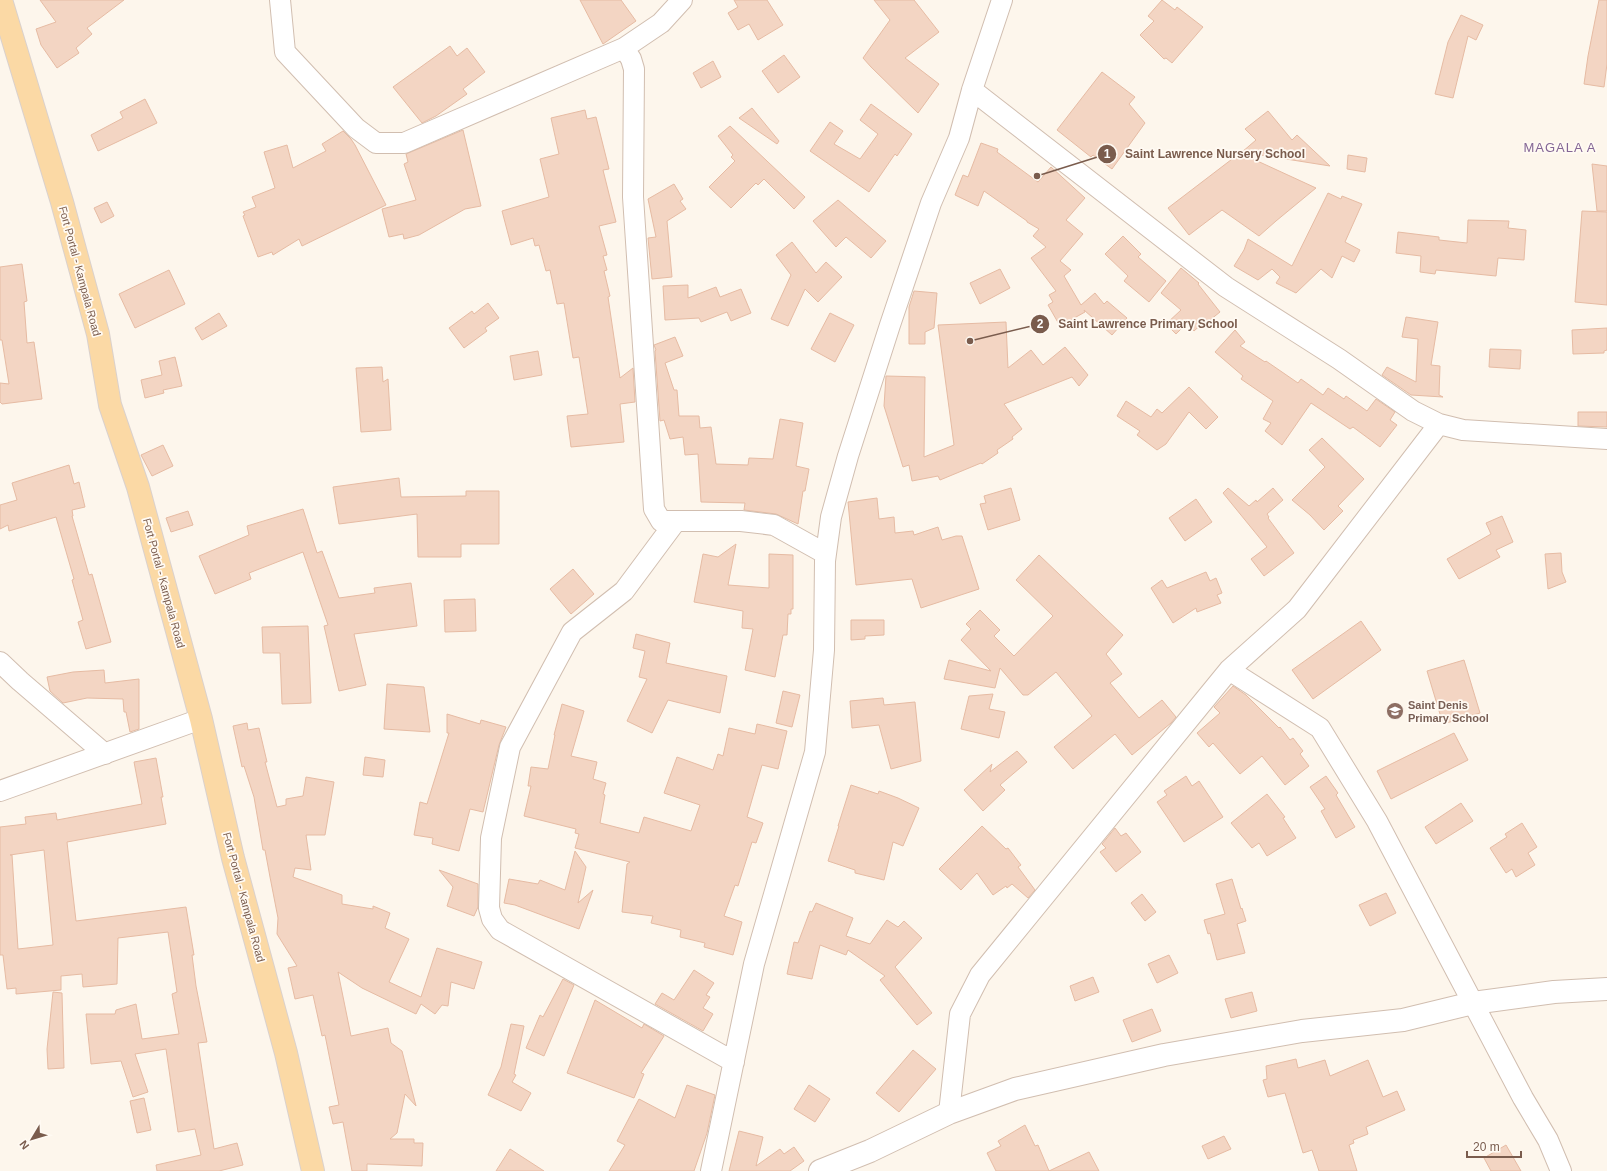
<svg xmlns="http://www.w3.org/2000/svg" width="1607" height="1171" font-family="Helvetica,sans-serif">
	<style>
		.building { fill: #f3d5c3; stroke: #e6bba3; fill-rule: evenodd }
		.lines { fill: none; stroke-linecap: round; stroke-linejoin: round }
		.minor-casing { stroke: #d1beb0; stroke-width: 22 }
		.tertiary-casing { stroke: #d1beb0; stroke-width: 24 }
		.primary-casing { stroke: #dad1cd; stroke-width: 24 }
		.minor { stroke: #fff; stroke-width: 20 }
		.tertiary { stroke: #fff; stroke-width: 22 }
		.primary { stroke: #fbd9a5; stroke-width: 22 }
		.labels { text-anchor: middle; stroke-width: 3.5; stroke-linejoin: round; paint-order: stroke }
		.street-label { font-size: 11px; fill: #7a5c4d; stroke: #fffaf3 }
		.education-label { font-size: 11px; font-weight: bold; fill: #785e54; stroke: #fffaf3; text-anchor: start }
		.quarter-label { font-size: 13px; letter-spacing: 1px; fill: #846695; stroke: #fffaf3 }
		.leader { fill: none; stroke: #7a5c4d; stroke-width: 1.5 }
		.callout-dot { fill: #7a5c4d; stroke: #fffaf3; stroke-width: 1.5 }
		.mark-label { font-size: 12px; text-anchor: middle; font-weight: bold; fill: #fff }
		.callout-label { font-size: 12px; text-anchor: middle; font-weight: bold; fill: #7a5c4d; stroke: #fffaf3; stroke-width: 3.5; stroke-linejoin: round; paint-order: stroke }
	</style>
	<rect width="100%" height="100%" fill="#fdf6ec"/>
	<path class="building" d="M40,0H124L87,28L92,34L76,48L79,53L57,68L41,45L36,29L56,22Z
		M580,0H621L636,21L603,44Z
		M734,0H767L783,25L758,40L749,24L738,30L728,13L738,7Z
		M874,0H914L939,32L905,58L939,84L918,113L871,67L863,58L890,20Z
		M1162,0L1175,10L1177,7L1203,27L1172,63L1166,58L1164,59L1140,35L1154,21L1148,16Z
		M1599,0H1607V64L1604,87L1584,84L1588,56Z
		M1461,15L1483,25L1476,40L1468,36L1453,98L1435,94L1448,42Z
		M450,46L457,56L467,48L485,72L463,89L467,94L436,116L422,123L393,87Z
		M784,55L800,77L778,93L762,71Z
		M713,61L721,77L701,88L693,73Z
		M1102,72L1135,97L1129,104L1145,123L1112,169L1093,155L1091,157L1057,130Z
		M145,99L157,123L98,151L91,135L123,118L120,112Z
		M871,104L912,134L897,156L895,154L869,192L810,151L830,122L843,131L834,144L860,159L878,134L860,120Z
		M752,108L779,141L777,144L739,118Z
		M585,110L587,119L596,117L609,169L603,170L616,222L599,226L607,255L603,256L607,270L604,271L610,296L608,297L620,378L633,368L635,402L620,404L624,442L571,447L567,416L588,414L579,357L573,358L564,303L557,304L550,270L546,271L539,245L535,246L533,238L511,245L502,211L549,197L540,159L559,154L551,118Z
		M1268,111L1292,140L1297,135L1330,166L1242,152L1256,140L1245,129Z
		M730,126L805,197L794,209L764,179L758,185L756,183L731,208L709,187L735,161L731,157L733,155L718,136Z
		M463,130L481,206L465,209L419,235L404,239L403,234L389,237L382,209L416,200L404,164L408,162L406,154Z
		M343,131L351,139L355,145L386,205L302,246L299,239L273,255L272,252L258,257L243,216L245,215L243,212L256,207L252,197L275,188L264,152L287,145L293,168L326,151L322,144Z
		M981,143L998,149L997,152L1038,182L1051,167L1085,198L1066,220L1083,234L1060,261L1071,270L1064,276L1081,305L1095,293L1104,304L1107,301L1127,318L1112,335L1084,310L1085,312L1060,326L1048,305L1053,302L1049,295L1056,291L1031,258L1046,247L1033,236L1039,229L1027,222V221L984,191L978,206L955,195L963,175L968,177Z
		M1240,153L1316,188L1276,221L1259,236L1222,210L1189,235L1168,208Z
		M1348,155L1367,158L1365,172L1347,169Z
		M1592,164L1607,166V211H1597Z
		M674,184L683,199L680,201L686,209L667,221L672,277L652,279L648,238L656,237L648,199Z
		M1328,193L1341,199L1342,196L1362,204L1345,242L1360,250L1354,262L1342,256L1332,278L1321,269L1296,293L1276,283L1280,277L1272,269L1258,280L1234,266L1244,250L1248,239L1292,266Z
		M838,200L886,241L871,258L846,237L836,247L813,221Z
		M107,202L114,216L101,223L94,208Z
		M1582,211L1607,212V305L1575,302Z
		M1468,220L1509,221L1508,228L1526,230L1524,260L1498,258L1496,276L1436,270L1435,274L1420,272L1421,256L1396,253L1398,232L1439,237V240L1467,243Z
		M1123,236L1141,254L1138,257L1166,281L1149,302L1124,281L1128,276L1105,254Z
		M792,242L816,273L826,262L842,277L818,302L805,289L788,326L771,319L791,275L776,255Z
		M22,264L27,301L24,302L27,343L34,342L42,399L2,404L0,402V383L9,384L2,340H0V267Z
		M1181,268L1199,283L1198,284L1220,312L1205,324L1204,322L1194,331L1187,323L1176,334L1166,324L1181,310L1161,293Z
		M1000,269L1010,288L980,304L970,283Z
		M169,270L185,304L135,328L119,294Z
		M688,285V298L716,287L720,297L741,289L751,313L731,321L727,312L701,322L699,318L665,320L663,286Z
		M914,291L937,293L934,328L925,332V344H909V307Z
		M488,303L499,318L485,328L487,331L464,348L449,328L472,311L474,314Z
		M219,313L227,326L202,340L195,328Z
		M830,313L854,325L835,362L811,349Z
		M1406,317L1438,322L1431,365L1440,366L1439,395L1443,397L1411,395L1382,375L1387,367L1416,382L1418,339L1402,337Z
		M1006,322L1008,368L1031,350L1043,365L1065,347L1088,375L1079,386L1072,377L1004,404L1022,429L1012,437L1013,439L997,450L998,453L982,464L981,463L940,480L938,476L912,481L909,465L903,467L884,406L886,376L925,377L924,457L954,445L938,325Z
		M1607,328V350L1604,351V353L1573,354L1572,330Z
		M1235,330L1245,342L1240,346L1265,362L1266,361L1298,383L1301,379L1323,395L1328,388L1344,399L1346,396L1367,411L1376,399L1395,412L1390,420L1397,425L1380,447L1353,427L1350,429L1311,403L1282,445L1265,431L1271,423L1263,419L1273,401L1241,379L1243,376L1215,352Z
		M675,337L683,356L665,363L674,390H677L679,416H699L700,428L711,427L716,464L748,465L749,458L773,459L780,419L803,423L796,466L809,469L805,491H803L798,524L776,514L744,510L745,503L701,502L698,454L685,455L683,437L670,439L664,420L660,421L655,351L656,350L654,345Z
		M1490,349L1521,350L1520,369L1489,367Z
		M538,351L542,375L514,380L510,356Z
		M175,357L182,386L163,390L164,393L145,398L141,380L162,375L159,361Z
		M382,367L383,382L388,379L391,430L361,432L356,368Z
		M1189,387L1218,417L1206,429L1189,412L1166,444L1157,450L1137,435L1140,431L1117,416L1126,401L1151,417L1157,409L1162,413Z
		M1578,412H1607V427L1578,426Z
		M1322,438L1364,479L1338,506L1343,511L1324,530L1310,515L1292,500L1325,467L1309,450Z
		M163,445L173,466L152,476L141,455Z
		M69,465L74,484L79,482L85,507L72,510L73,516H72L89,575L92,574L111,642L86,649L78,622L83,620L72,580L74,579L56,517L9,531L8,525L0,529V505L17,500L12,483Z
		M399,478L401,497L466,496V491H499V544H461V557H418L417,514L339,524L333,487Z
		M1011,488L1020,520L988,530L980,504L986,503L984,496Z
		M1228,488L1249,506L1256,500L1257,502L1273,488L1283,500L1267,514L1269,517L1268,518L1294,553L1264,576L1251,559L1267,547L1223,493Z
		M877,498L879,519L894,517L895,533L913,531L914,535L938,527L942,540L956,536H962L979,589L921,608L912,579L856,585L848,502Z
		M1196,499L1212,522L1185,541L1169,518Z
		M303,509L317,553L322,551L339,598L375,593L374,588L411,583L417,626L354,634L366,685L339,691L324,626L328,625L303,552L249,573L251,579L215,594L199,556L249,535L247,526Z
		M188,511L193,525L171,532L166,518Z
		M1502,516L1513,542L1496,550L1500,557L1459,579L1447,559L1491,534L1486,523Z
		M736,544L728,585L769,588V554L793,555V609H791V614H788L787,635H783L775,677L745,670L753,629L742,628L743,611L694,602L703,554L718,557Z
		M1561,553L1562,572L1566,582L1548,589L1545,554Z
		M1039,555L1123,635L1106,654L1122,674L1110,683L1139,718L1162,700L1176,717L1171,723L1132,755L1115,734L1073,769L1054,747L1092,716L1056,672L1028,695H1023L1000,668L995,688L944,679L949,660L991,671L961,640L971,629L966,624L980,610L1000,630L994,636L1014,656L1053,616L1016,580Z
		M573,569L594,594L571,614L550,589Z
		M1206,572L1210,581L1216,578L1222,593L1217,595L1221,603L1197,612L1196,608L1173,623L1151,588L1162,580L1167,588Z
		M475,599L476,631L445,632L444,600Z
		M851,620H884V635L865,636V639L851,640Z
		M1361,621L1381,650L1313,699L1292,670Z
		M308,626L311,703L282,704L280,653H263L262,627Z
		M636,634L670,643L666,663L727,676L720,713L668,700L652,733L627,721L647,679L639,677L645,651L633,648Z
		M1464,660L1480,713L1443,724L1427,671Z
		M104,670L105,683L139,679V729L130,732L126,712H124L123,699L87,698L63,703L50,691L47,677L73,672Z
		M387,684L424,687L430,732L384,729Z
		M1233,686L1246,695L1279,728L1280,727L1290,740L1293,738L1303,751L1300,754L1309,766L1285,785L1262,756L1240,774L1213,743L1209,747L1197,733L1220,713L1214,707Z
		M783,691L800,695L792,727L776,723Z
		M993,694L989,709L1005,712L999,738L961,729L969,696Z
		M883,698L884,705L915,702L921,761L891,769L879,725L852,728L850,701Z
		M562,704L584,711L571,756L597,762L593,779L606,783L603,794L605,795L600,823L639,833L644,817L691,831L700,805L664,793L677,757L713,770L718,754L723,756L729,728L755,734L757,724L787,731L778,769L762,765L747,817L763,823L756,843L752,842L738,886L735,885L724,916L742,922L733,955L704,947L705,943L680,937L681,930L651,923L653,916L622,912L627,864L630,862L575,848L579,834L575,833L576,829L524,816L531,786H528L531,767L548,769L555,735H554Z
		M447,714L480,724L481,720L506,727L499,745L483,812L470,809L459,851L432,844L433,838L414,835L420,802L427,804L449,733H447Z
		M247,723L248,730L259,728L267,762H265L277,807L286,805V799L303,796L306,777L334,782L325,835H306L311,870L295,868L293,877L342,895V904L373,909V906L390,913L385,928L409,939L389,982L421,997L437,948L482,962L474,989L451,982L448,1006L442,1005L435,1014L421,1004L416,1014L362,988L338,972L351,1036L388,1028L391,1043L402,1051L416,1106L405,1094L397,1133L390,1139H414V1143H423L422,1166L367,1164V1171H352L343,1122L333,1124L329,1107L339,1105L325,1035L322,1036L313,995L295,999L288,968L297,966L277,934L278,918L270,877L265,850H263L254,797L244,766L242,767L233,726Z
		M1454,733L1468,760L1391,799L1377,771Z
		M1017,751L1027,762L1000,785L1005,790L983,811L964,790L992,764L990,772Z
		M365,757L385,760L383,777L363,775Z
		M156,758L163,797H161L166,824L67,842L76,921L186,907L194,955H192L196,986L207,1042L198,1043L214,1149L237,1143L243,1165L219,1171H157L156,1165L201,1155L195,1129L178,1132L166,1049L135,1054L148,1092L133,1097L121,1061L91,1064L86,1014H115L116,1010L136,1004L142,1039L179,1034L172,994L177,992L168,932L118,938L117,984L83,987L82,974L61,976V990L16,994V988L7,989L3,955H0V827L26,824L25,817L56,813L57,820L142,804L134,762ZM44,850L53,945L18,949L12,855H10Z
		M1186,776L1192,786L1199,781L1223,817L1184,842L1157,802L1167,795L1164,791Z
		M1326,776L1338,793L1336,795L1355,827L1336,838L1321,811L1325,809L1310,787Z
		M851,785L878,794L879,791L898,798L919,808L903,846L893,842L884,880L855,873V870L828,861L839,826H838Z
		M1267,794L1285,817L1283,818L1296,838L1267,856L1259,843L1252,848L1231,823Z
		M1461,803L1473,821L1436,844L1425,827Z
		M1522,823L1537,847L1528,853L1535,865L1516,877L1512,869L1506,873L1490,848L1507,837L1505,834Z
		M982,826L1006,849L1008,848L1021,865L1018,867L1035,890L1028,898L1012,884L1007,888L1006,886L993,895L977,873L961,890L939,869Z
		M1115,828L1121,836L1126,833L1141,852L1116,872L1100,852L1106,848L1102,844Z
		M575,851L586,867L578,903L593,890L579,929L515,905L504,903L509,879L538,884L540,880L565,890Z
		M439,870L478,884V907L474,916L447,906L453,887Z
		M1232,879L1241,909L1242,908L1246,921L1237,924L1245,953L1217,960L1210,933L1208,934L1204,920L1225,914L1216,884Z
		M1386,893L1396,913L1370,926L1359,905Z
		M1142,894L1156,912L1145,921L1131,903Z
		M816,903L853,918L846,936L870,944L887,920L898,927L904,921L922,938L895,967L932,1013L917,1025L880,980L885,976L848,950L846,955L820,945L812,979L787,974L794,942L798,943L810,911L812,912Z
		M1169,955L1178,973L1157,983L1148,964Z
		M694,970L714,983L706,995L710,997L703,1008L713,1014L703,1031L655,1004L662,993L674,1000Z
		M1093,977L1099,992L1075,1001L1070,986Z
		M563,979L574,985L544,1056L526,1048L540,1015L543,1017Z
		M53,992L62,993L64,1068L48,1069L47,1049Z
		M1252,992L1257,1011L1231,1018L1225,999Z
		M595,1000L642,1028L644,1024L664,1036L641,1073L644,1074L634,1098L567,1073Z
		M1152,1009L1161,1031L1132,1042L1123,1020Z
		M511,1024L524,1026L514,1074L516,1075L512,1082L531,1093L521,1111L488,1095L501,1067Z
		M913,1050L936,1069L899,1112L876,1093Z
		M1296,1059L1298,1068L1325,1060L1330,1076L1368,1060L1383,1097L1397,1091L1405,1110L1366,1127L1368,1134L1353,1140L1354,1143L1349,1145L1357,1171H1319L1312,1150L1303,1153L1285,1093L1268,1097L1263,1080L1267,1079L1266,1066Z
		M687,1085L715,1095L707,1133L694,1171H609L625,1145L617,1141L639,1099L675,1118Z
		M809,1085L830,1099L815,1122L794,1109Z
		M144,1098L151,1130L137,1133L130,1101Z
		M1025,1125L1035,1146L1038,1145L1049,1171H996L987,1153L1001,1146L998,1141Z
		M739,1131L763,1137L756,1166L780,1149L784,1154L794,1147L804,1161L790,1171H729Z
		M1224,1136L1231,1149L1208,1159L1202,1146Z
		M1506,1145L1521,1171H1491L1484,1158Z
		M510,1149L544,1171H496Z
		M1089,1152L1099,1171H1049Z"/>
	<g class="lines">
		<g class="minor-casing">
			<path id="minor" d="M280,0L285,52L356,128L376,143H404L624,48L661,23L682,0
				M624,48L631,59L634,69L633,197L654,509L661,521H741L774,525L826,554
				M972,90L1226,287L1339,359L1413,411L1439,424L1463,430L1607,439
				M676,521L624,591L572,632L510,747L491,838L489,908L492,919L500,930L734,1062
				M0,662L20,681L105,754
				M1229,670L1320,728L1377,821L1523,1098L1548,1140L1561,1171
				M0,791L201,719
				M949,1113L960,1014L980,975L1229,670L1297,609L1439,424
				M711,1171L754,964L815,752L824,650L825,561L831,517L848,456L890,325L931,203L959,138L972,90L1002,0"/>
		</g>
		<g class="tertiary-casing">
			<path id="tertiary" d="M820,1171L870,1151L949,1113L1015,1089L1164,1055L1302,1031L1403,1020L1473,1003L1554,992L1607,989"/>
		</g>
		<g class="primary-casing">
			<path id="primary" d="M1,0L62,202L98,334L110,405L138,487L201,719L233,858L286,1053L313,1171"/>
		</g>
		<use href="#minor" class="minor"/>
		<use href="#tertiary" class="tertiary"/>
		<use href="#primary" class="primary"/>
	</g>
	<defs>
		<g id="school-disc" transform="scale(0.9)"><circle r="9.5" fill="#8d6e63" stroke="#fffaf3"/><path d="M0-5L7-2L0 1L-7-2ZM-4 1L0 2.5L4 1V4Q0 6-4 4Z" fill="#fff"/></g>
	</defs>
	<g fill-rule="evenodd">
		<use href="#school-disc" x="1395" y="711"/>
	</g>
	<g class="labels">
		<g class="street-label">
			<text transform="translate(80 271) rotate(75)" y="4">Fort Portal - Kampala Road</text>
			<text transform="translate(164 583) rotate(75)" y="4">Fort Portal - Kampala Road</text>
			<text transform="translate(244 897) rotate(75)" y="4">Fort Portal - Kampala Road</text>
		</g>
		<g class="education-label">
			<text x="1408" y="709">Saint Denis<tspan x="1408" dy="13">Primary School</tspan></text>
		</g>
		<g class="quarter-label">
			<text x="1560" y="152">MAGALA A</text>
		</g>
	</g>
	<path class="leader" d="M1037 176L1107 154M970 341L1040 324"/>
	<g class="callout-dot">
		<circle cx="1037" cy="176" r="4"/>
		<circle cx="970" cy="341" r="4"/>
		<circle cx="1107" cy="154" r="10"/>
		<circle cx="1040" cy="324" r="10"/>
	</g>
	<g class="mark-label">
		<text x="1107" y="158">1</text>
		<text x="1040" y="328">2</text>
	</g>
	<g class="callout-label">
		<text x="1215" y="158">Saint Lawrence Nursery School</text>
		<text x="1148" y="328">Saint Lawrence Primary School</text>
	</g>
	<g transform="translate(32 1139) rotate(232)" stroke="#fffaf3" stroke-width="3" paint-order="stroke">
	<path d="M0-3L7 15L0 10L-7 15Z" fill="#7a5c4d"/>
	<text y="-6" font-size="11" font-weight="bold" text-anchor="middle" fill="#7a5c4d">N</text>
	</g>
	<path d="M1467 1151v6h54v-6" fill="none" stroke="#7a5c4d" stroke-width="2"/>
	<text x="1473" y="1151" font-size="12" fill="#7a5c4d" stroke="#fffaf3" stroke-width="3" paint-order="stroke">20 m</text>
</svg>
